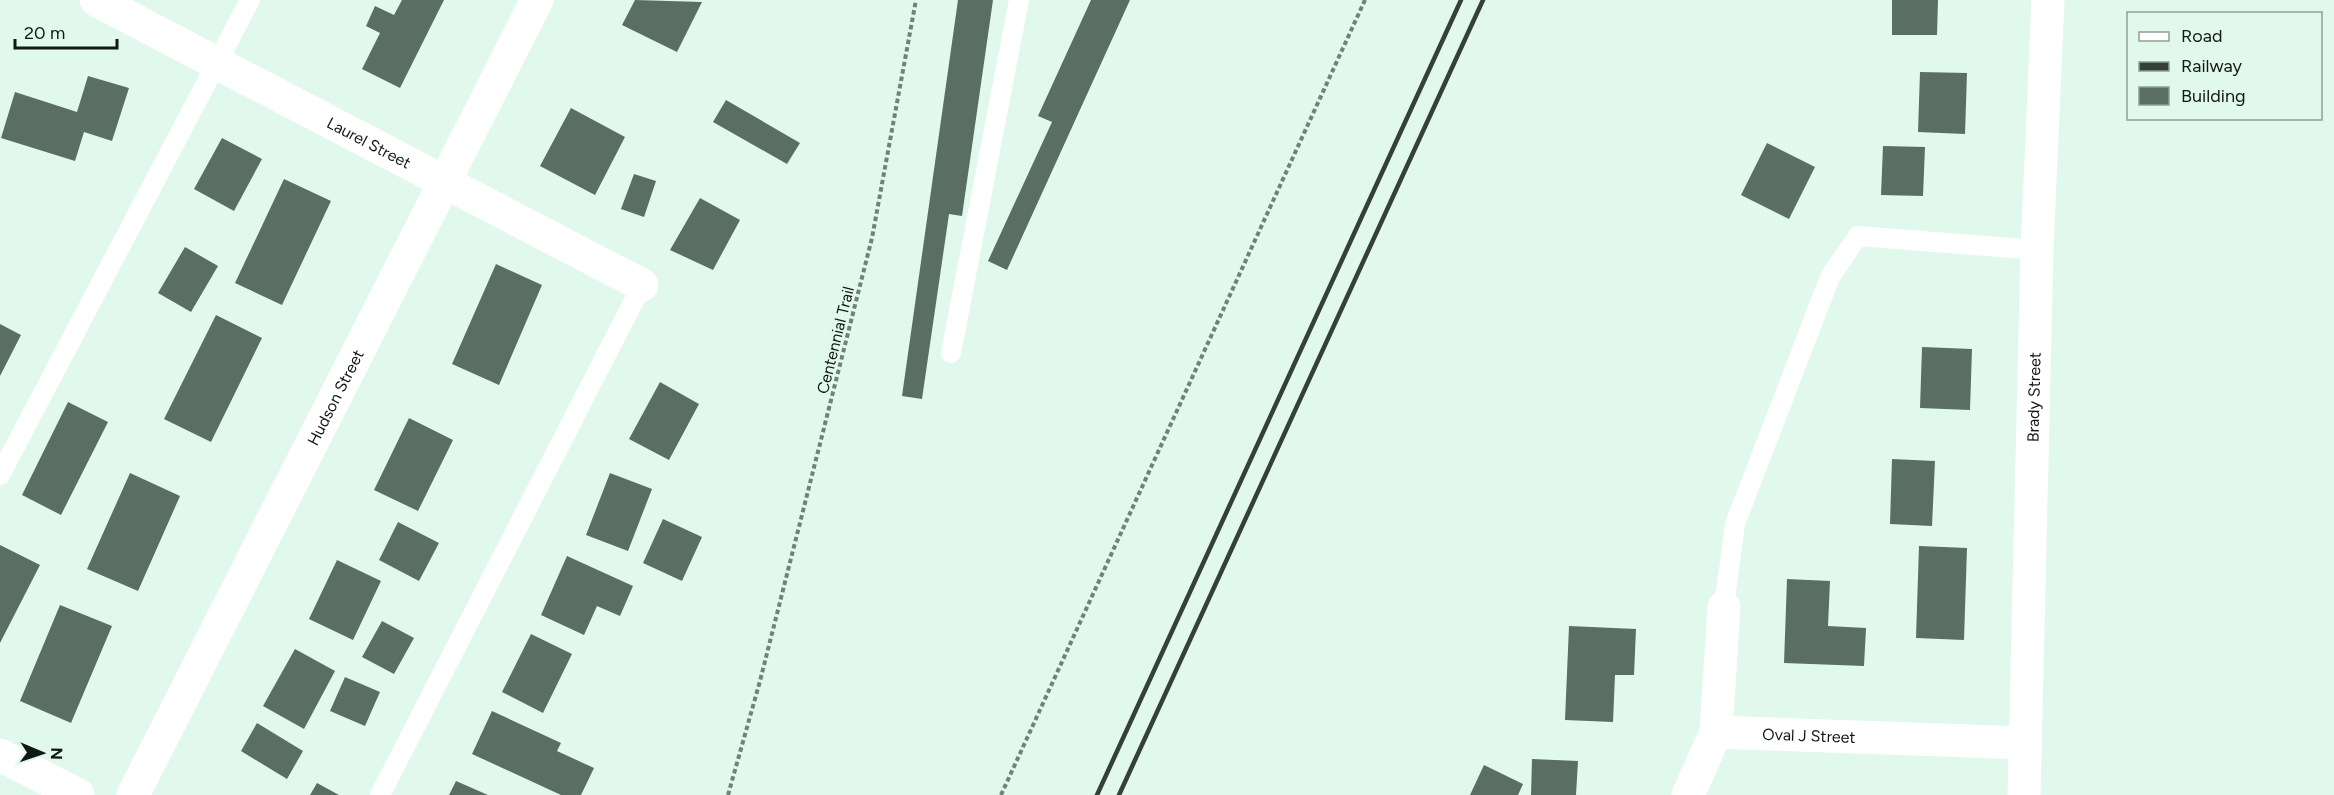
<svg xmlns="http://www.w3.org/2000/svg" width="2334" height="795" font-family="Figtree,sans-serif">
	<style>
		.building { fill: #5a6e65 }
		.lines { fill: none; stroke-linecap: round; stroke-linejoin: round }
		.path { stroke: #718079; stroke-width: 4; stroke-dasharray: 4.5 3; stroke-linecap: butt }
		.lane { stroke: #fff; stroke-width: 20 }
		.street { stroke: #fff; stroke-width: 33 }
		.secondary { stroke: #fff; stroke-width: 33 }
		.rail { stroke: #36403b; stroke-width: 4.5 }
		.labels { text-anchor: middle; stroke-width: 5; stroke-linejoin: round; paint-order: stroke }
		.street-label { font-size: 16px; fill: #111915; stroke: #e1f8ed }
	</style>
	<rect width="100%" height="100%" fill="#e1f8ed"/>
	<path class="building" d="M402,0H444L400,88L362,69L380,33L366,26L375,6L394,15Z
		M635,0L702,2L677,52L622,25Z
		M958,0H993L962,216L949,214L922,399L902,396Z
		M1091,0H1130L1007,270L988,261L1052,122L1038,116Z
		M1892,0H1938L1937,35H1892Z
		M1920,72L1967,73L1965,134L1918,132Z
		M88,76L129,88L112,141L84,132L75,161L1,138L15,92L77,112Z
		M726,100L800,143L787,164L713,122Z
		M571,108L625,137L595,195L540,166Z
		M222,138L262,159L234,211L194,189Z
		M1767,143L1815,167L1789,219L1741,195Z
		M1883,146L1925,147L1923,196L1881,195Z
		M634,174L656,181L644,217L621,209Z
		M284,179L331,201L282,305L235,283Z
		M700,198L740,220L713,270L670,250Z
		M185,247L218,266L191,312L158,293Z
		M496,264L542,285L499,385L452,364Z
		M216,315L262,338L211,442L164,419Z
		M0,324L21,335L0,376Z
		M1922,347L1972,349L1970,410L1920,408Z
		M660,382L699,404L669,460L629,439Z
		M68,402L108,422L61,515L22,495Z
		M409,418L453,440L418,511L374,490Z
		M1892,459L1935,461L1932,526L1890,524Z
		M130,473L180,496L138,591L87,569Z
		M610,473L652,489L628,551L586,535Z
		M663,519L702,537L682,581L643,563Z
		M398,522L439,543L419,581L379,560Z
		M0,545L40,565L0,643Z
		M1919,546L1967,548L1964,640L1916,638Z
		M567,556L633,586L620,616L597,606L584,635L541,615Z
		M337,560L381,581L353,640L309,619Z
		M1787,579L1830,581L1828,626L1866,628L1864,666L1784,663Z
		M60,605L112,626L71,723L20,701Z
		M382,621L414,638L394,674L362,657Z
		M1569,626L1636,629L1634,675H1615L1613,722L1565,720Z
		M531,634L572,654L543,713L502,692Z
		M295,649L335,671L304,729L263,706Z
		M345,677L380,692L365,726L330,711Z
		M492,711L561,743L557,751L594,768L581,795H561L472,754Z
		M257,723L303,751L287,779L241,751Z
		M1532,759L1578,761L1576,795H1531Z
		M1484,765L1523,784L1518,795H1470Z
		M456,781L488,795H449Z
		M317,783L339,795H310Z"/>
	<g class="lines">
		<path class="path" d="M728,795L760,681L872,238L916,0
			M1001,795L1365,0"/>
		<path class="lane" d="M951,353L1019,0
			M0,475L250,0
			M1724,607L1735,524L1830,277L1858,236L2037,250
			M380,795L642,285"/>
		<g class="street">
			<path id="s1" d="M96,0L642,285"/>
			<path id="s2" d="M1716,732L2026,743"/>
			<path d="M0,755L78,795"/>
			<path id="s3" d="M133,795L537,0"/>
			<path d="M1688,795L1716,732L1724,607"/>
		</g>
		<path class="secondary" id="s4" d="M2024,795L2037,250L2048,0"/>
		<path class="rail" d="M1097,795L1461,0
			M1119,795L1483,0"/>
	</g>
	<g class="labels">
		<g class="street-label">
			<text dy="6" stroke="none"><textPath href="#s1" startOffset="308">Laurel Street</textPath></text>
			<text transform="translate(835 340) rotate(-76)" y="6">Centennial Trail</text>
			<text dy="6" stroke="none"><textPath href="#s3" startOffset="446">Hudson Street</textPath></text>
			<text dy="6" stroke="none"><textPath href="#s4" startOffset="398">Brady Street</textPath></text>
			<text dy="6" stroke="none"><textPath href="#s2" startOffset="93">Oval J Street</textPath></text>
		</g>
	</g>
	<rect x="2127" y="12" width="195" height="108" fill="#e1f8ed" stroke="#8e9f97" stroke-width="1.5"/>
	<rect x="2139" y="32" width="30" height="9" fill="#ffffff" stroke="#8e9f97" stroke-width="1.5"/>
	<text x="2181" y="42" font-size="18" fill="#111915">Road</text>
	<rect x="2139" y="62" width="30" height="9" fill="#36403b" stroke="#8e9f97" stroke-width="1.5"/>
	<text x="2181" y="72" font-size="18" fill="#111915">Railway</text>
	<rect x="2139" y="87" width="30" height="18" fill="#5a6e65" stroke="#8e9f97" stroke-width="1.5"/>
	<text x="2181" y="102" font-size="18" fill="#111915">Building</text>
	<g transform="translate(42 753) rotate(92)" stroke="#e1f8ed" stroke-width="4.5" paint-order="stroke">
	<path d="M0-4.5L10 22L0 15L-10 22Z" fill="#111915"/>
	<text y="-9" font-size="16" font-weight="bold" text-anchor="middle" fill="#111915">N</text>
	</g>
	<path d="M15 39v9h102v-9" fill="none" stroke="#111915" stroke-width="3"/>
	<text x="24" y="39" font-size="18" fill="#111915" stroke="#e1f8ed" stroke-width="4.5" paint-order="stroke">20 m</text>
</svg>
